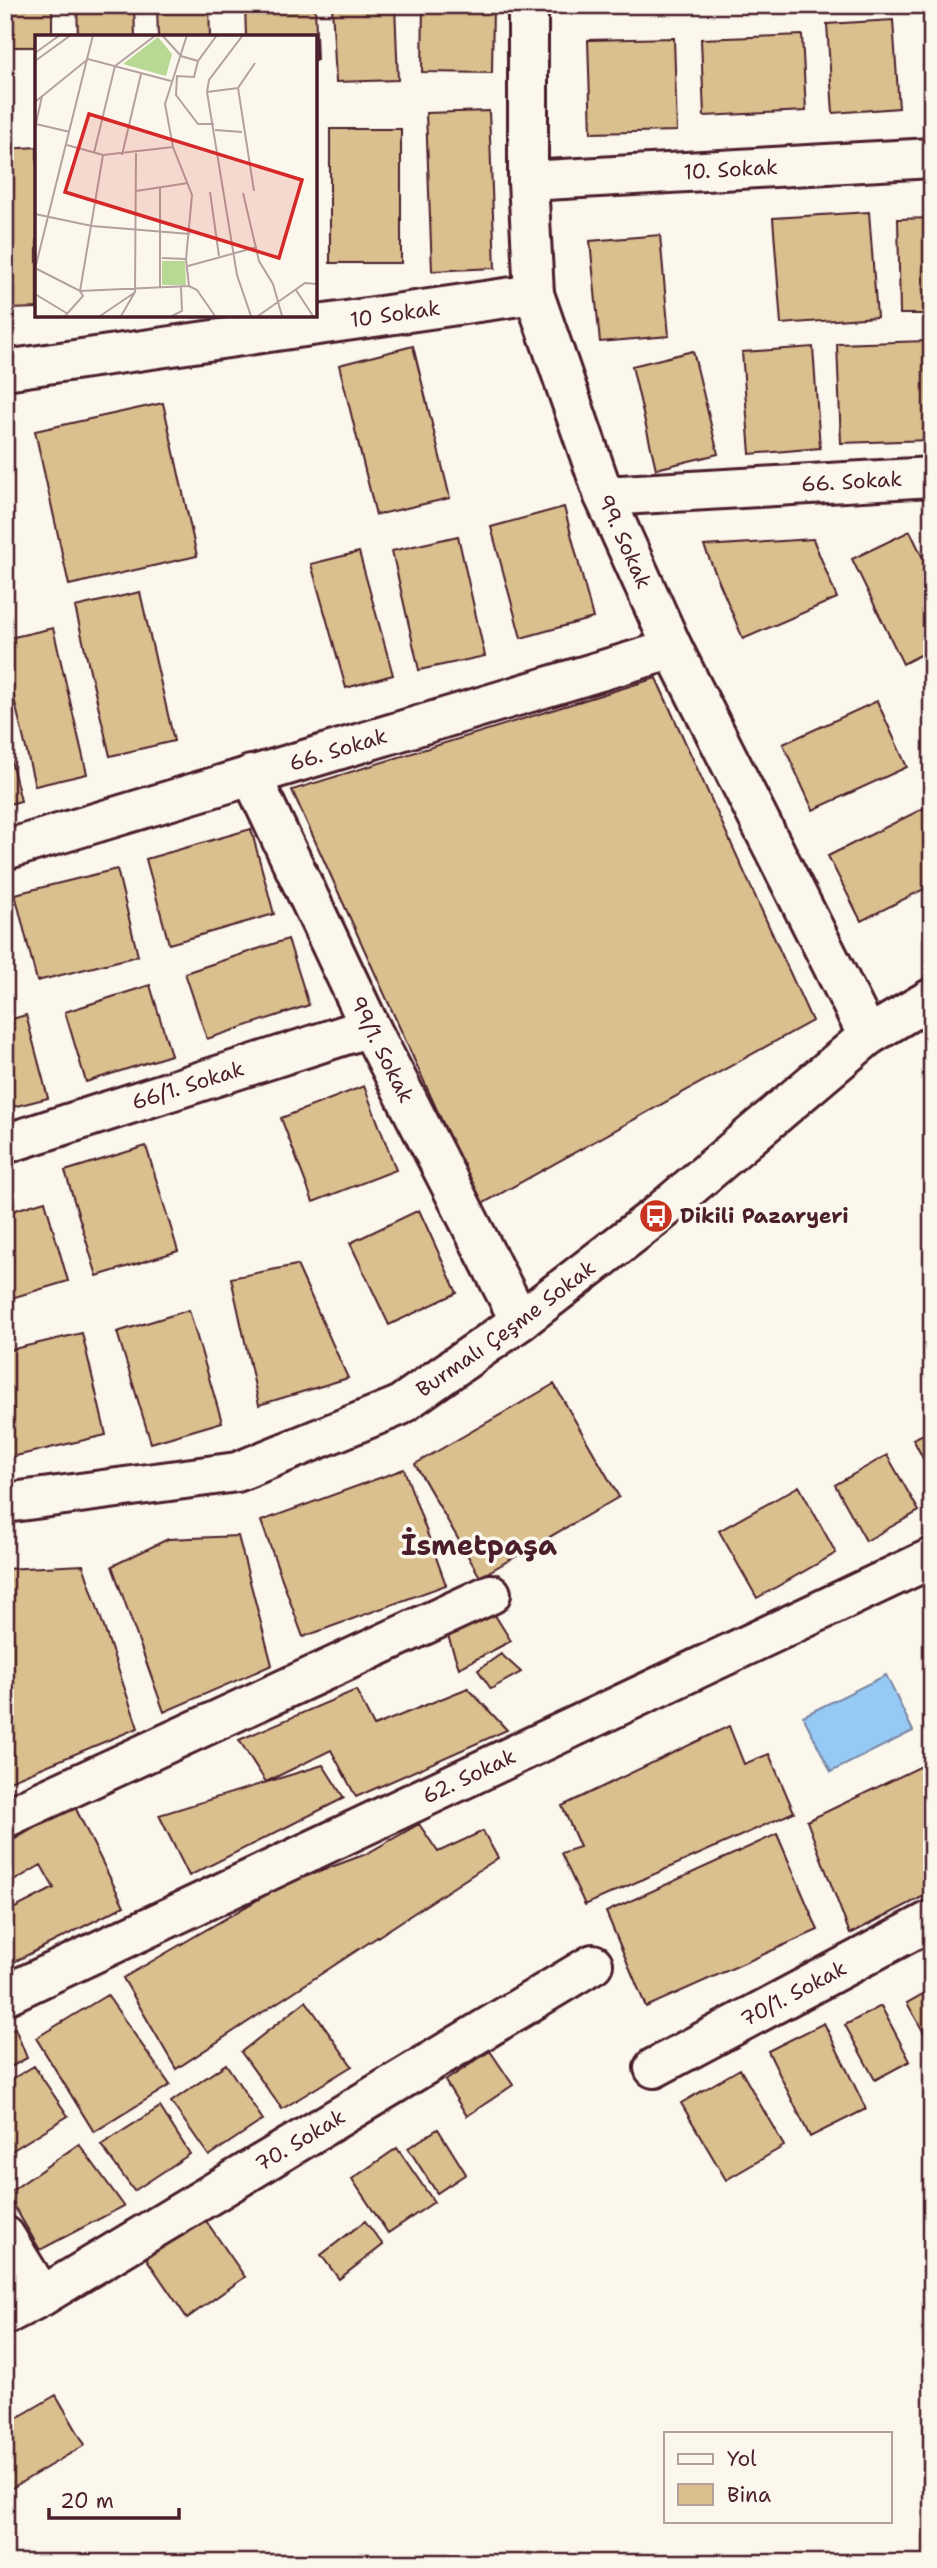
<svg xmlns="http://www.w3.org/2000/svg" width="937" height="2568" font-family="'Shantell Sans',sans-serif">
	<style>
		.water { fill: #96c9f3; stroke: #7885a3; stroke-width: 2 }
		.building { fill: #dabf8f; stroke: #4a1f2b; stroke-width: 2 }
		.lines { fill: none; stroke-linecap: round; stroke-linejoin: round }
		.minor-casing { stroke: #4a1f2b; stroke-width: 44 }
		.minor { stroke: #fbf7ec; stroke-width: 38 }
		.labels { text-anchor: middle; stroke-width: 7; stroke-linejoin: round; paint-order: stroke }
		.street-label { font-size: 21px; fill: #4a1f2b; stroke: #fbf7ec }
		.poi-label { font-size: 21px; font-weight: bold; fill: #4a1f2b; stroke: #fbf7ec; text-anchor: start }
		.district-label { font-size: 28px; font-weight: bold; fill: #4a1f2b; stroke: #fbf7ec }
		.inset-road { fill: none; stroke: #b4a19f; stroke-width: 2 }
		.view { fill: #d62828; fill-opacity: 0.15; stroke: #d62828; stroke-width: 3.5 }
		.inset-edge { fill: none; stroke: #4a1f2b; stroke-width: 3.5 }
	</style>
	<rect width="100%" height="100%" fill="#fbf7ec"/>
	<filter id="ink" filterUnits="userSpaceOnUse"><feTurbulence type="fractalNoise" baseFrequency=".0143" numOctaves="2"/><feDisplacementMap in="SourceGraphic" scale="14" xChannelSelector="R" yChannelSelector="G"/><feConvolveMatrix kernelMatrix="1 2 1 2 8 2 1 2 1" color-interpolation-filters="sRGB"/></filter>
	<g filter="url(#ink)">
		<path class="water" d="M886,1675L913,1731L831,1772L803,1716Z"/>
		<path class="building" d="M5,5H52V37H37V47H5Z
			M77,5H134L135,37H78Z
			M157,5H209L210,37H158Z
			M245,5H315L317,60H315V37H246Z
			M332,5H395L398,80L336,82Z
			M423,5H493L492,73L422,72Z
			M595,5H682V6H595Z
			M714,5H832V6L714,7Z
			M893,20L899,108L833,113L827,24Z
			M928,30H932V96H929Z
			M802,35L806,111L704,116L701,39Z
			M674,38L677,131L591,133L588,40Z
			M489,111L495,268L432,271L426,113Z
			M330,129H401V263H330Z
			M37,147V308L11,309L5,214V149Z
			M869,212L877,317L781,324L773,218Z
			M932,218V314H900L898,219Z
			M660,235L669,336L600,342L590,241Z
			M926,341L930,440L841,443L837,344Z
			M413,346L450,498L376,515L339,365Z
			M813,347L820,448L750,454L742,352Z
			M693,351L718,454L656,469L632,366Z
			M163,403L197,556L69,585L35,431Z
			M564,507L593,618L521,638L491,527Z
			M910,531L932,577V649L903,664L852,559Z
			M458,536L485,656L419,670L392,551Z
			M813,539L837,598L743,639L704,546Z
			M359,552L393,675L346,688L311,564Z
			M140,592L174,741L110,756L75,607Z
			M53,628L87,774L35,786L5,661V639Z
			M656,678L812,1021L480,1205L292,790Z
			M877,701L907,767L813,810L783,744Z
			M5,736L21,801L5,805Z
			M926,807L932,818V885L861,921L828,856Z
			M251,829L274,914L169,944L146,859Z
			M117,869L138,956L37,981L15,894Z
			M288,939L309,1005L207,1039L185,973Z
			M150,985L171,1055L86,1082L65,1012Z
			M26,1015L48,1098L5,1109V1021Z
			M364,1086L396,1170L313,1202L281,1118Z
			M146,1146L178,1251L97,1276L65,1171Z
			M45,1201L68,1281L5,1300V1213Z
			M419,1210L457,1293L389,1325L350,1243Z
			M297,1265L348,1378L259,1405L231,1278Z
			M189,1310L222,1422L151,1443L117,1332Z
			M82,1333L106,1435L7,1458L5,1449V1351Z
			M554,1384L619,1497L480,1577L415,1464Z
			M932,1430V1476L913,1439Z
			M887,1455L919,1511L866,1541L835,1485Z
			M404,1469L446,1585L303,1637L261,1521Z
			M799,1486L836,1553L757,1598L719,1531Z
			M238,1536L272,1665L164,1712L112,1566L168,1539Z
			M83,1565L138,1728L5,1783V1569Z
			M490,1607L511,1641L459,1668L447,1633Z
			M501,1654L521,1672L491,1689L478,1670Z
			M468,1688L507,1730L356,1797L331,1750L266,1782L239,1740L356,1690L374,1726Z
			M729,1726L744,1764L769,1754L794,1812L585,1905L561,1853L580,1847L562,1806Z
			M932,1761V1892L850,1934L807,1821Z
			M323,1765L344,1798L189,1876L159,1815Z
			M74,1805L124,1906L8,1965L5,1960V1913L54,1888L41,1865L5,1886V1845Z
			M419,1824L438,1852L483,1831L498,1858L176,2069L123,1978L283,1885L366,1854Z
			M777,1834L818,1930L646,2007L606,1912Z
			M932,1989V2047L907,2003Z
			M107,1995L170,2085L94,2132L36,2038Z
			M306,2001L352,2066L282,2109L241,2052Z
			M881,2006L910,2061L875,2080L845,2025Z
			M824,2023L866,2109L810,2137L768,2051Z
			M15,2028L27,2058L5,2070V2034Z
			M490,2051L513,2085L467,2116L445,2081Z
			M226,2064L263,2120L209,2156L171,2102Z
			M34,2066L68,2116L5,2155V2083Z
			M740,2069L784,2146L726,2180L681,2103Z
			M160,2107L190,2154L134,2191L101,2145Z
			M438,2129L466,2174L437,2193L408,2148Z
			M79,2144L124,2206L40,2250L7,2194Z
			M397,2148L434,2202L388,2233L352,2179Z
			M204,2218L245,2277L187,2318L146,2258Z
			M365,2221L383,2245L339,2279L321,2255Z
			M56,2395L85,2445L5,2492V2425Z"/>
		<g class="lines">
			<g class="minor-casing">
				<g id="minor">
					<path id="s1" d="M528,5V181L534,294L604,496L673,649L868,1036"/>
					<path id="s2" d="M528,181L932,158"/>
					<path id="s3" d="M5,370L534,294"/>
					<path id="s4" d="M604,496L932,477"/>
					<path id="s5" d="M251,775L370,1027L520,1321"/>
					<path id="s6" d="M5,850L673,649"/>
					<path id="s7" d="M5,1144L370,1027"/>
					<path id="s8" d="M5,1503L237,1472L399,1406L520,1321L656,1216L868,1036L932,998"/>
					<path d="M5,1818L491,1594"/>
					<path id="s9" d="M5,1995L932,1558"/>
					<path id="s10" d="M654,2068L932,1920"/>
					<path d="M5,2236L42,2296"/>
					<path id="s11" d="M5,2315L42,2296L593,1964"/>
				</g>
			</g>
			<use href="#minor" class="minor"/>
		</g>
	</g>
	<defs>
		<g id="bus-disc" transform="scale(1.75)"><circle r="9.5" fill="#c8321e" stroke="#fbf7ec"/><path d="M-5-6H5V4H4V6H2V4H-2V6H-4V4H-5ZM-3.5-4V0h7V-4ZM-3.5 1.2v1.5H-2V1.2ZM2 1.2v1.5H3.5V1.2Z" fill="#fff"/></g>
	</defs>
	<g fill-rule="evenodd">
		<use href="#bus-disc" x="656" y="1216"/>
	</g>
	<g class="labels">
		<g class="street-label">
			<text dy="7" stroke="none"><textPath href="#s2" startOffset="203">10. Sokak</textPath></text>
			<text dy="7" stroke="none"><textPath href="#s3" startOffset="394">10 Sokak</textPath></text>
			<text dy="7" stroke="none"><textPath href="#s4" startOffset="248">66. Sokak</textPath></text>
			<text dy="7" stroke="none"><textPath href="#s1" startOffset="553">99. Sokak</textPath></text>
			<text dy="7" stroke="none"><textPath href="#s6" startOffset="348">66. Sokak</textPath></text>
			<text dy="7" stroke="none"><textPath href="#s5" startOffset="304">99/1. Sokak</textPath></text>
			<text dy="7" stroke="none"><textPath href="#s7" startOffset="192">66/1. Sokak</textPath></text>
			<text dy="7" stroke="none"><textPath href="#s8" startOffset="541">Burmalı Çeşme Sokak</textPath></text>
			<text dy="7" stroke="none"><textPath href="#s9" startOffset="513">62. Sokak</textPath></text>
			<text dy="7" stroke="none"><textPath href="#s10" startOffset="158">70/1. Sokak</textPath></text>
			<text dy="7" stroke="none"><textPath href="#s11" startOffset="343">70. Sokak</textPath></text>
		</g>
		<g class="poi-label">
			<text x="680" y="1223">Dikili Pazaryeri</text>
		</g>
		<g class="district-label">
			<text x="479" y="1555">İsmetpaşa</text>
		</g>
	</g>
	<g transform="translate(35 35)">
		<rect width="282" height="282" fill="#fbf7ec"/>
		<path d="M123,2L137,19L131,41L88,29ZM127,226H150L151,250H127Z" fill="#b7d993"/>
		<path class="inset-road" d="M127,0L146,21L163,26L182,0M152,0L130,69L138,112L157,160L151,224L154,251M208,0L174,45L172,57L202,240L216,281M0,18L25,0M0,26L36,0M163,26L159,42L142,41L141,60L163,89H179M172,57L203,53M0,67L53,24L136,46M1,89L35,97M0,93L7,61M180,95L207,97M32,110L68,120L138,112M59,118L80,31L121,0M87,120L106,39M125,153V254M101,156L153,148M219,156L203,53L220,28M175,157L184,221M208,158L224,226L238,249L247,281M0,179L57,191L155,199M127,223L151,224M153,231L222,212M0,233L45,256L154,251M0,234L58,0M154,251L162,255L180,281M261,255L278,281M0,259L33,279M30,281L48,261L45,256L68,120M65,281L99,258M86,281L100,257L101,118M137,281L147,276L146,252M223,281L270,248L282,249"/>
		<path class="view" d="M54,79L267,145L244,223L30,157Z"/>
		<rect width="282" height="282" class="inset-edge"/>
	</g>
	<rect width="937" height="2568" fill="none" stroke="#fbf7ec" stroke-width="28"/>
	<rect x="14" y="14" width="909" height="2540" fill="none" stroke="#4a1f2b" stroke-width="2.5" filter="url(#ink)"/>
	<rect x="664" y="2432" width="228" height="91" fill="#fbf7ec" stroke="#b4a19f" stroke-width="2"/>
	<rect x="678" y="2454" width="35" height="10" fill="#fbf7ec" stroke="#b4a19f" stroke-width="2"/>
	<text x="727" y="2466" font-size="21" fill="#4a1f2b">Yol</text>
	<rect x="678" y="2484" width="35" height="21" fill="#dabf8f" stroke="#b4a19f" stroke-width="2"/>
	<text x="727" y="2502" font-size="21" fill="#4a1f2b">Bina</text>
	<path d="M49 2508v10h130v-10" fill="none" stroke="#4a1f2b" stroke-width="3.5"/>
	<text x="60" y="2508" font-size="21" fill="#4a1f2b" stroke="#fbf7ec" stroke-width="5" paint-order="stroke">20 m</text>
</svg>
